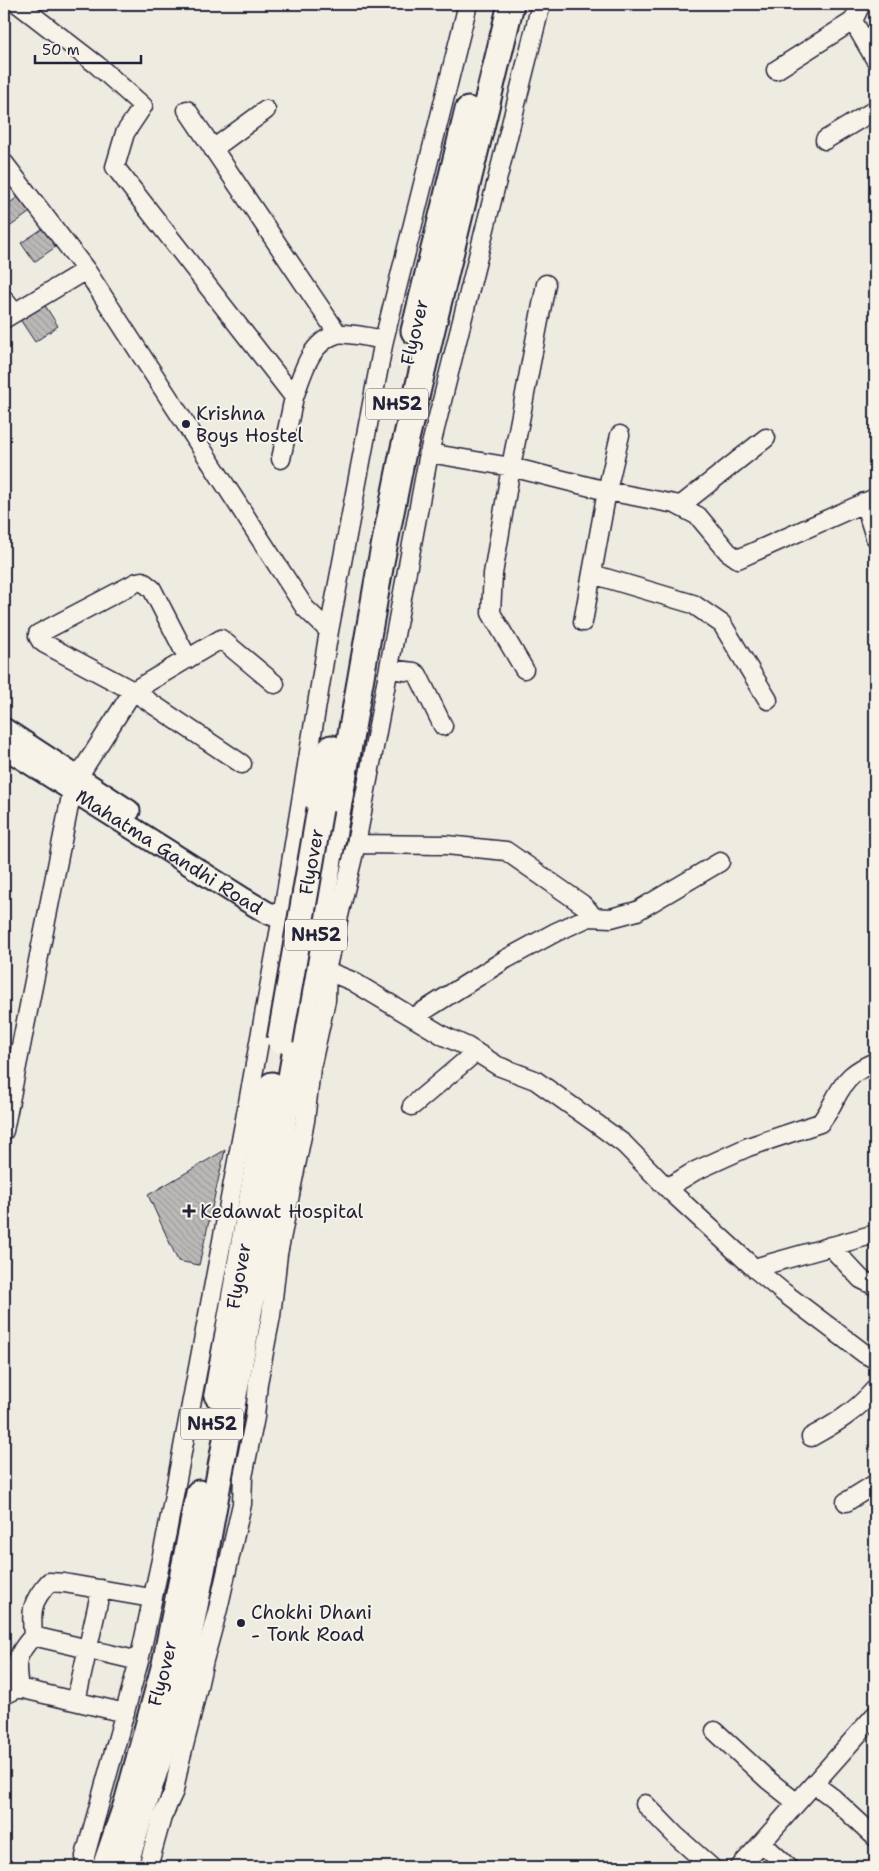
<svg xmlns="http://www.w3.org/2000/svg" width="879" height="1871" font-family="'Shantell Sans',sans-serif">
	<style>
		.building { fill: url(#building-back-hatch); stroke: #22223b }
		.lines { fill: none; stroke-linecap: round; stroke-linejoin: round }
		.minor-casing { stroke: #22223b; stroke-width: 21 }
		.major-casing { stroke: #22223b; stroke-width: 25 }
		.highway-casing { stroke: #22223b; stroke-width: 29 }
		.minor { stroke: #f7f3e8; stroke-width: 18 }
		.major { stroke: #f7f3e8; stroke-width: 21 }
		.highway { stroke: #f7f3e8; stroke-width: 25 }
		.highway-bridge-casing { stroke: #22223b; stroke-width: 29; stroke-linecap: butt }
		.highway-bridge { stroke: #f7f3e8; stroke-width: 25 }
		.poi-dot { fill: #22223b; stroke: #f7f3e8; stroke-width: 2 }
		.labels { text-anchor: middle; stroke-width: 4; stroke-linejoin: round; paint-order: stroke }
		.shield { fill: #f7f3e8; stroke: #62616f; stroke-width: 1 }
		.shield-label { font-size: 18px; font-weight: bold; fill: #22223b }
		.street-label { font-size: 19px; fill: #22223b; stroke: #f7f3e8 }
		.poi-label { font-size: 19px; fill: #22223b; stroke: #f7f3e8; text-anchor: start }
	</style>
	<defs>
		<pattern id="building-back-hatch" width="6" height="6" patternUnits="userSpaceOnUse" patternTransform="scale(1.25)"><rect width="6" height="6" fill="#bbb8b7"/><path d="M-1 5l2 2M0 0l6 6M5-1l2 2" fill="none" stroke="#a09e9e"/></pattern>
	</defs>
	<rect width="100%" height="100%" fill="#eeebe1"/>
	<filter id="ink" filterUnits="userSpaceOnUse"><feTurbulence type="fractalNoise" baseFrequency=".02" numOctaves="2"/><feDisplacementMap in="SourceGraphic" scale="10" xChannelSelector="R" yChannelSelector="G"/><feConvolveMatrix kernelMatrix="1 2 1 2 8 2 1 2 1" color-interpolation-filters="sRGB"/></filter>
	<g filter="url(#ink)">
		<path class="building" d="M22,194L33,210L8,228L4,221V207Z
			M48,225L60,244L34,262L21,243Z
			M41,299L58,326L35,342L17,315Z
			M225,1150L199,1265L178,1261L148,1195Z"/>
		<g class="lines">
			<g class="minor-casing">
				<path id="minor" d="M18,4L97,65L143,106L125,133L115,167L294,397C303,373 309,343 337,334C344,332 374,338 384,340
					M861,4L853,21L875,59
					M776,70L853,21
					M187,110L338,334
					M825,140L875,110
					M213,149L266,110
					M4,163L86,270L305,608L329,631
					M4,299L14,313
					M4,319L86,270
					M429,453L511,467L607,491L675,504L698,516L728,552L738,559L875,498
					M281,459L294,397
					M864,502L875,537
					M680,506L766,438
					M592,574L693,604L722,624L768,700
					M583,622L607,491L620,435
					M188,659L152,589L142,581L137,582L38,634V636L41,641L45,644L133,691L242,764
					M389,669L414,672L418,675L443,726
					M524,669L491,613L493,574L511,467L546,284
					M356,844L446,845L506,851L582,904L589,911V917L556,932L506,959L414,1017
					M589,917L611,918L637,911L720,862
					M327,971L352,981L444,1036L468,1047L498,1066L535,1080L597,1124L624,1144L667,1188L754,1268L783,1292L865,1354L875,1359
					M412,1106L476,1052
					M4,1131L72,791L78,777L133,691L221,639L275,684
					M667,1188L695,1171L748,1147L820,1123C827,1115 830,1108 835,1099C846,1078 854,1071 875,1062
					M830,1246L861,1279L875,1286
					M754,1268L875,1234
					M811,1437C837,1423 856,1411 875,1389
					M846,1502L875,1484
					M33,1636L139,1661
					M19,1688L125,1713
					M4,1695L19,1688C15,1662 15,1656 33,1636C31,1610 31,1602 49,1582L64,1583L151,1598
					M76,1701L101,1589
					M715,1731L768,1780L797,1803
					M814,1784L833,1798L875,1837
					M645,1804L675,1835L711,1867
					M762,1843L788,1867
					M85,1867V1856L139,1661L167,1532L245,1119L282,917L329,631L384,340L468,4
					M148,1867L162,1817L174,1791L179,1765L191,1718L204,1660L218,1609L242,1504L243,1477L255,1417L258,1383L271,1316L278,1254L305,1121L311,1068L326,1000L327,966L356,844L429,453L541,4
					M740,1867L875,1715"/>
			</g>
			<g class="major-casing">
				<g id="major">
					<path d="M4,729L129,811"/>
					<path id="s1" d="M4,747L244,899L266,912L334,939"/>
				</g>
			</g>
			<g class="highway-casing">
				<g id="highway">
					<path d="M414,331L468,110"/>
					<path d="M320,809L331,748"/>
					<path id="s2" d="M217,1395L272,1085"/>
					<path id="s3" d="M105,1867L127,1803L165,1664L199,1493"/>
					<path d="M124,1867L159,1758L180,1680L203,1566L272,1186L381,562L403,452L433,325L511,4"/>
				</g>
			</g>
			<use href="#minor" class="minor"/>
			<use href="#major" class="major"/>
			<use href="#highway" class="highway"/>
			<g class="highway-bridge-casing">
				<g id="highway-bridge">
					<path id="s4" d="M280,1040L320,809"/>
				</g>
			</g>
			<use href="#highway-bridge" class="highway-bridge"/>
		</g>
	</g>
	<g class="poi-dot">
		<circle cx="186" cy="424" r="5"/>
		<path d="M186.5 1203.5h5v5h5v5h-5v5h-5v-5h-5v-5h5z"/>
		<circle cx="241" cy="1623" r="5"/>
	</g>
	<g class="labels">
		<g class="shield">
			<rect x="366" y="388.5" width="62" height="31" rx="4"/>
			<rect x="285" y="919.5" width="62" height="31" rx="4"/>
			<rect x="181" y="1408.5" width="62" height="31" rx="4"/>
		</g>
		<g class="shield-label">
			<text x="397" y="410">NH52</text>
			<text x="316" y="941">NH52</text>
			<text x="212" y="1430">NH52</text>
		</g>
		<g class="street-label">
			<text transform="translate(414 332) rotate(-77)" y="7">Flyover</text>
			<text dy="7" stroke="none"><textPath href="#s1" startOffset="196">Mahatma Gandhi Road</textPath></text>
			<text dy="7" stroke="none"><textPath href="#s4" startOffset="181">Flyover</textPath></text>
			<text dy="7" stroke="none"><textPath href="#s2" startOffset="121">Flyover</textPath></text>
			<text dy="7" stroke="none"><textPath href="#s3" startOffset="202">Flyover</textPath></text>
		</g>
		<g class="poi-label">
			<text x="196" y="420">Krishna<tspan x="196" dy="22">Boys Hostel</tspan></text>
			<text x="200" y="1218">Kedawat Hospital</text>
			<text x="251" y="1619">Chokhi Dhani<tspan x="251" dy="22">- Tonk Road</tspan></text>
		</g>
	</g>
	<rect width="879" height="1871" fill="none" stroke="#f7f3e8" stroke-width="20"/>
	<rect x="10" y="10" width="859" height="1851" fill="none" stroke="#22223b" stroke-width="2" filter="url(#ink)"/>
	<path d="M35 55v8h106v-8" fill="none" stroke="#22223b" stroke-width="2.5"/>
	<text x="42" y="55" font-size="15" fill="#22223b" stroke="#f7f3e8" stroke-width="4" paint-order="stroke">50 m</text>
</svg>
